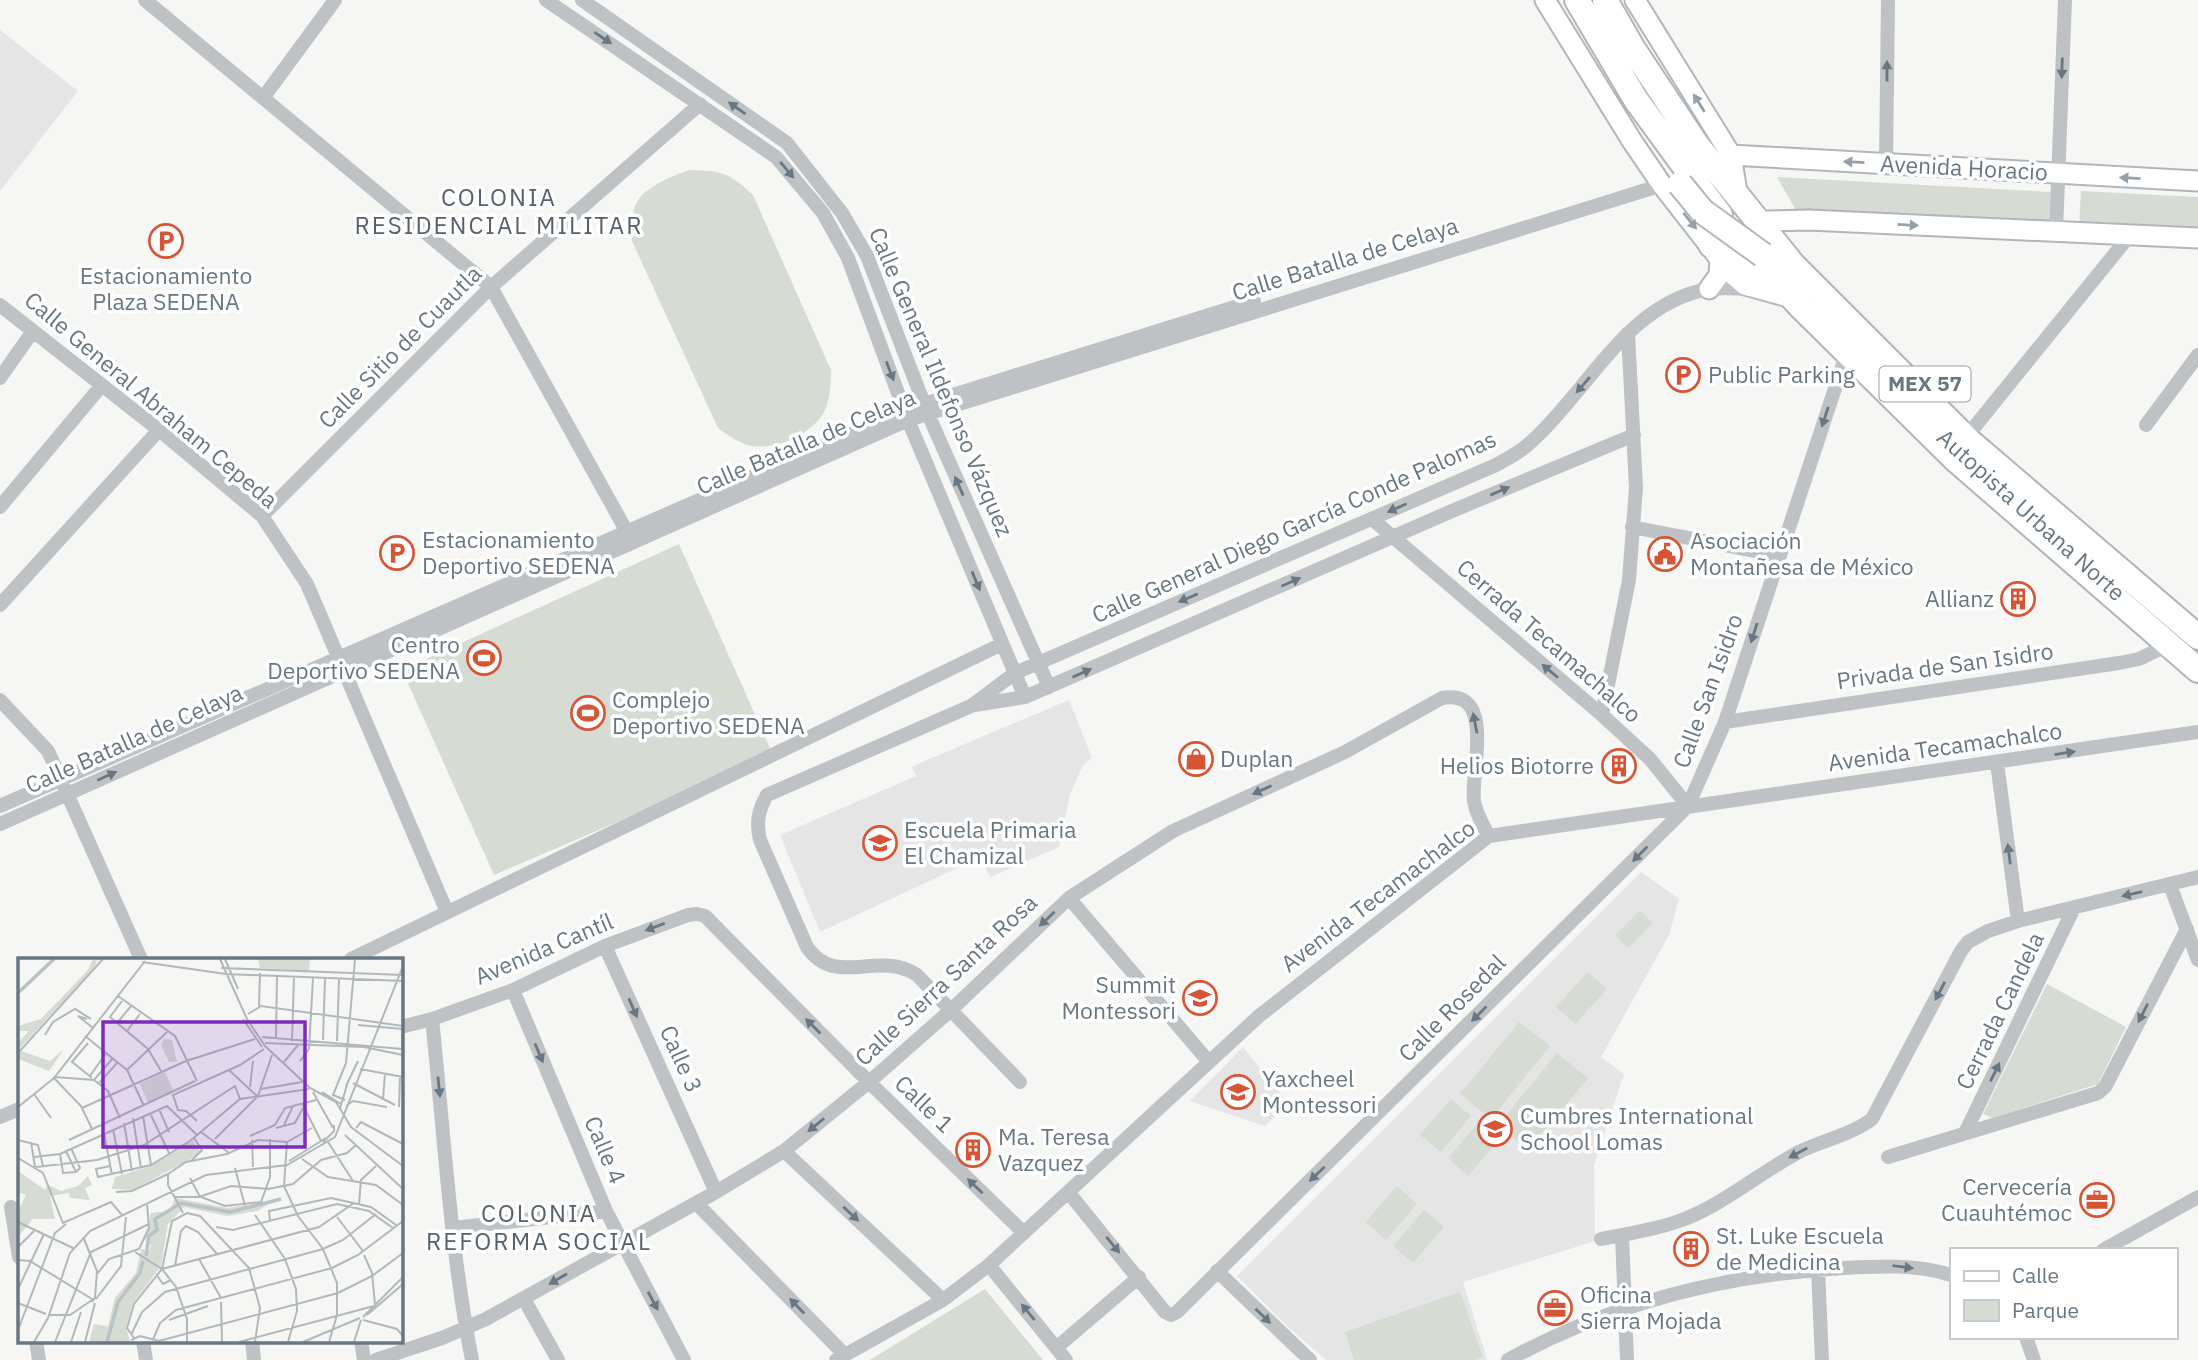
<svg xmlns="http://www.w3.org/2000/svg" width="2198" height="1360" font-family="'IBM Plex Sans',sans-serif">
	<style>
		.built { fill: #e4e5e4 }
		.green { fill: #d6dbd3 }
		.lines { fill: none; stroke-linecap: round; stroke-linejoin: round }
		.secondary-casing { stroke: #b0b6ba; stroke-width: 23 }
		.highway-casing { stroke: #b1b5b8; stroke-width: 28 }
		.street { stroke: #bec2c5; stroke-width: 14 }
		.secondary { stroke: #fff; stroke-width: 19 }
		.highway { stroke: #fff; stroke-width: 24 }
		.highway-bridge-casing { stroke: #b1b5b8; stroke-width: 28; stroke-linecap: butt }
		.highway-bridge { stroke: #fff; stroke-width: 24 }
		.oneway { fill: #687782 }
		.oneway2 { fill: #95a0a8 }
		.labels { text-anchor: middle; stroke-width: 7; stroke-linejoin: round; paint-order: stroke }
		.shield { fill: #fff; stroke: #95a0a8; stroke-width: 2 }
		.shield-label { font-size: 21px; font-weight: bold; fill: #687782 }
		.street-label { font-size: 23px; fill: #687782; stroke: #fff }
		.poi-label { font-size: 23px; fill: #687782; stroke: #fff; text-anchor: start }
		.neighbourhood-label { font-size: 24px; letter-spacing: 2px; fill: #556068; stroke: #fff }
		.inset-river { fill: none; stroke: #b7c3c7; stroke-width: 3.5 }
		.inset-road { fill: none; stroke: #b0b8bc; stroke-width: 2 }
		.view { fill: #7b2cbf; fill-opacity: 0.15; stroke: #7b2cbf; stroke-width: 3.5 }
		.inset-edge { fill: none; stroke: #687782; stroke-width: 3.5 }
	</style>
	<rect width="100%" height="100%" fill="#f6f6f4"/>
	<path class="built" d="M0,30L78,91L0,191Z
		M1069,700L1092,758L1083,765L1070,794L1059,847L990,877L981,857L820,932L780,835L916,776L912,767L920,763Z
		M1641,872L1679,899L1669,935L1601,1057L1624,1074L1594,1165L1595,1241L1463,1282L1487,1359L1486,1360H1326L1287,1326L1237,1276Z
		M1243,1047L1288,1103L1265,1126L1190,1101Z"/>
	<path class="green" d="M689,170C722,171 728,172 753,195L831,370C831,383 830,396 826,408C815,433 778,450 752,446C740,444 728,435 718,428L632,241C632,230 631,213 637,202C646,186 673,176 689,170Z
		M1777,177L2051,192L2049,232L1799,216Z
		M2081,191L2198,197V234L2079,228Z
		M679,544L773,755L494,875L402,670Z
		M1640,910L1653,923L1628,948L1615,935Z
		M1588,972L1607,989L1575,1024L1556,1007Z
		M2047,984L2126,1027L2098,1084L1993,1118L1983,1114Z
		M1519,1022L1550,1046L1491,1119L1460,1094Z
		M1557,1053L1588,1078L1529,1150L1498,1125Z
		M1451,1099L1471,1116L1441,1152L1420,1135Z
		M1479,1122L1499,1140L1468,1176L1448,1158Z
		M1397,1186L1417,1204L1386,1240L1366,1222Z
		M1424,1210L1444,1227L1413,1263L1393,1246Z
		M985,1289L1043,1360H870Z
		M1460,1292L1483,1357L1475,1360H1354L1345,1332Z"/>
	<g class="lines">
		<g class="secondary-casing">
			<path id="secondary" d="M1545,0L1632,141L1662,185L1730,272L1745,285L1785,296
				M1635,0L1731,155L1736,186
				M1731,155L2198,181
				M1767,221L1809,220L2198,238
				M1709,289L1719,275L1720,258"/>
		</g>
		<g class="highway-casing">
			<path id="highway" d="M1577,0L1636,100L1720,215
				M1605,0L1633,49L1696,144L1793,265L1969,441L2198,637
				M1743,243L1800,306L1956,460L2198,670
				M1711,245L1736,256L1757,270"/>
		</g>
		<path class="street" d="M145,0L491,287L627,532
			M546,0L776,157L823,213L848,258L908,420L1025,697
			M582,0L787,143L842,213L867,256L928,414L1049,687
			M263,98L335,0
			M1886,164L1888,0
			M2056,232L2065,0
			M0,305L159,430L262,516L307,584L447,912
			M0,378L33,331
			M2146,425L2198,355
			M1972,430L2130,235
			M0,507L102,385
			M262,516L491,287L700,104
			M1372,519L1602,715L1650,759L1688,806
			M1632,527L1780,556
			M0,605L159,430
			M0,700L48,751L141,959
			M975,705L1025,697L1452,511L1634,435
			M1602,715L1629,580L1636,488L1628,333
			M1725,722L2119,663L2139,659L2168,645
			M1997,763L2018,921
			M0,806L905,410L1254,301
			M0,824L908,420L1662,185
			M2170,885L2198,960
			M1069,898L1209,1062
			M605,946L716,1192
			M351,959L1002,644
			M513,990L606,1211L684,1360
			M432,1019C444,1132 450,1248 472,1360
			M401,1027L432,1019L513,990L605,946L688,915L697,914L705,916L869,1082L1024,1233
			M1020,1082L917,975C878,949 836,989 807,947L760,840C756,823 758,811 767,795L971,706L1015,673L1496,465C1509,458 1522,451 1532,441C1588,391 1628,302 1709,289C1723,287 1739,289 1753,289
			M0,1117L19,1109
			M1965,1133L2074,908
			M784,1151L943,1300
			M1888,1157L2098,1093L2105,1087L2187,929
			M1069,1193L1165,1312L1171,1315L1177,1312L1688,806L1725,722L1847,352
			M696,1203L845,1355
			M11,1207L19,1257
			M453,1228L606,1211
			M1622,1235L1627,1360
			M1601,1239C1626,1234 1654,1230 1679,1221C1722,1206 1759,1173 1799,1152C1823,1140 1851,1135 1872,1119L1961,951L1968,942L1988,931L2018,921L2198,877
			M2103,1250L2198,1197
			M989,1265L1066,1360
			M1818,1269L1822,1360
			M1217,1271L1310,1360
			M524,1299L558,1360
			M2026,1337L2034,1360
			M36,1341L39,1360
			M143,1341L146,1360
			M252,1341L254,1360
			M361,1341L364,1360
			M1056,1348L1139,1277
			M376,1360L442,1338L486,1319L716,1192L784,1151L869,1082L951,1010L1069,898L1173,831L1345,752L1442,698C1497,688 1470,771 1474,801C1476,814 1483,825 1489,836
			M836,1360L943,1300L989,1265L1259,1016L1489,836L2198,732
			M1508,1360C1612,1303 1727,1274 1845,1268C1880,1266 1917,1264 1951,1275"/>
		<use href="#secondary" class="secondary"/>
		<use href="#highway" class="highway"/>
		<g class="highway-bridge-casing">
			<path id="highway-bridge" d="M1680,184L1702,211L1763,255"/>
		</g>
		<use href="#highway-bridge" class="highway-bridge"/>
	</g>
	<defs><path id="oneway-solid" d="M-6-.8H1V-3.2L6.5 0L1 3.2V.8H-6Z" transform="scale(1.75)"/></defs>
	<g class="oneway">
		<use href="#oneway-solid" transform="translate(603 38) rotate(34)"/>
		<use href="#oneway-solid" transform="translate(2062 68) rotate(92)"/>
		<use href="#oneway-solid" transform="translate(1887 71) rotate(-90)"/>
		<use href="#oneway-solid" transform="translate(737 108) rotate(-145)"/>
		<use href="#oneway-solid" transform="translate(787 170) rotate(50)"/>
		<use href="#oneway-solid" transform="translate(890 371) rotate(69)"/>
		<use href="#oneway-solid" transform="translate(1583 385) rotate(131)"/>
		<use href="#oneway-solid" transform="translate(1825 417) rotate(108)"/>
		<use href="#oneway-solid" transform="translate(959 486) rotate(-114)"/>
		<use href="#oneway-solid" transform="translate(1500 491) rotate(-23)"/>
		<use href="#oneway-solid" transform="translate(1397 508) rotate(156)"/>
		<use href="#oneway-solid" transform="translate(976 581) rotate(67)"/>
		<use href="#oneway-solid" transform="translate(1291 582) rotate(-24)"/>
		<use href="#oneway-solid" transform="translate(1188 598) rotate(157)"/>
		<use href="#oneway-solid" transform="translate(1754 633) rotate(108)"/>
		<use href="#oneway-solid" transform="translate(1550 671) rotate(-140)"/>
		<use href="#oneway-solid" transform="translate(1082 673) rotate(-24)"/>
		<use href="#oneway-solid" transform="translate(1475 723) rotate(-101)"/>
		<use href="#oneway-solid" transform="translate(2065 753) rotate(-9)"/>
		<use href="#oneway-solid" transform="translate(107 776) rotate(-24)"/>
		<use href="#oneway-solid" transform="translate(1262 790) rotate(155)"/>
		<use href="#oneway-solid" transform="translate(1640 854) rotate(135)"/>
		<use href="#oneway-solid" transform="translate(2009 854) rotate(-97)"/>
		<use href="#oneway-solid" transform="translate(2132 894) rotate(167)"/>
		<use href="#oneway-solid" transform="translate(1047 919) rotate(137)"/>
		<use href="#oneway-solid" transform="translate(655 927) rotate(159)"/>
		<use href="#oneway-solid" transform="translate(1940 991) rotate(118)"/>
		<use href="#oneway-solid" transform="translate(633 1008) rotate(66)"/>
		<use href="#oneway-solid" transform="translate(2143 1013) rotate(117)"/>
		<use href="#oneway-solid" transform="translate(1479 1014) rotate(135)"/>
		<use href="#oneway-solid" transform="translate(813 1026) rotate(-135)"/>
		<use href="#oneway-solid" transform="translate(539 1053) rotate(67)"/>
		<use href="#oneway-solid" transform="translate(1995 1072) rotate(-64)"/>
		<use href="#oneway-solid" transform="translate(439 1087) rotate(84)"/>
		<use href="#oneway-solid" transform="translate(816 1125) rotate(141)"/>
		<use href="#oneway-solid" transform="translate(1798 1153) rotate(152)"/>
		<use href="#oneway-solid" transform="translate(1317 1174) rotate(136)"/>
		<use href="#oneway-solid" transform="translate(975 1186) rotate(-136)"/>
		<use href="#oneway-solid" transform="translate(851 1214) rotate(43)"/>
		<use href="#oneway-solid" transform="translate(1113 1245) rotate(51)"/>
		<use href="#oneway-solid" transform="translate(1903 1267) rotate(7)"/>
		<use href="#oneway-solid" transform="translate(558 1279) rotate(150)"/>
		<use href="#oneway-solid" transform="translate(653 1301) rotate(62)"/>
		<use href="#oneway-solid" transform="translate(797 1306) rotate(-134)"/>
		<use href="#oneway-solid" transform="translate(1028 1312) rotate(-129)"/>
		<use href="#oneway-solid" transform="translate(1263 1316) rotate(44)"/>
	</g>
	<g class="oneway2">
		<use href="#oneway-solid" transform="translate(1699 103) rotate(-122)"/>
		<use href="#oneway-solid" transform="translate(1854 162) rotate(-177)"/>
		<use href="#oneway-solid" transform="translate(2130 178) rotate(-177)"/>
		<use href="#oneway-solid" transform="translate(1690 221) rotate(51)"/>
		<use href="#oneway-solid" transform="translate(1908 225) rotate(3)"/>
	</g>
	<defs>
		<g id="parking-ring" transform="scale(1.75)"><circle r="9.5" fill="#fff" stroke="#d55535" stroke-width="1.5"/><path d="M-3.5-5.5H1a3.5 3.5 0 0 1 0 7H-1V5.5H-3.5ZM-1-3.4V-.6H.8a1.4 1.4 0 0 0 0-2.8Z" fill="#d55535"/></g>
		<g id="civic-ring" transform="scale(1.75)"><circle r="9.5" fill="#fff" stroke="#d55535" stroke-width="1.5"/><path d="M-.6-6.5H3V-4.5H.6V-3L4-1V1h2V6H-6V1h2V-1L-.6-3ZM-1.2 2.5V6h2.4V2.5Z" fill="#d55535"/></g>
		<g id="building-ring" transform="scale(1.75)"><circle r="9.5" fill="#fff" stroke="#d55535" stroke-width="1.5"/><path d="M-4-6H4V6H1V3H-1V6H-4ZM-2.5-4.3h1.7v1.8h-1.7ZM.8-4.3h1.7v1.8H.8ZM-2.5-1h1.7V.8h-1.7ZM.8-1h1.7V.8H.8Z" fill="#d55535"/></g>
		<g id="stadium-ring" transform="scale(1.75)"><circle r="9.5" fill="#fff" stroke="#d55535" stroke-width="1.5"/><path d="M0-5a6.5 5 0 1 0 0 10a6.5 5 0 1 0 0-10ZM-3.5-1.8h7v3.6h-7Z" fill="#d55535"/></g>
		<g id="shop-ring" transform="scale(1.75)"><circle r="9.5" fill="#fff" stroke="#d55535" stroke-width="1.5"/><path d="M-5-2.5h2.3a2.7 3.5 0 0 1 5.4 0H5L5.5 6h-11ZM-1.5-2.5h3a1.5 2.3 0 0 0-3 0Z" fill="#d55535"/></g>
		<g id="school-ring" transform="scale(1.75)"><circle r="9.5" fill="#fff" stroke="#d55535" stroke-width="1.5"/><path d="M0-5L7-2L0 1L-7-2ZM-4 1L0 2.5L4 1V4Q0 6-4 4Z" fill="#d55535"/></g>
		<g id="office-ring" transform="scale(1.75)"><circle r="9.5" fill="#fff" stroke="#d55535" stroke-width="1.5"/><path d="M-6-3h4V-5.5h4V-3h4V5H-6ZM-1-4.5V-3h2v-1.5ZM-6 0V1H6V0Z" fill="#d55535"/></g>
	</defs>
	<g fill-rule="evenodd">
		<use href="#parking-ring" x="166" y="241"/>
		<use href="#parking-ring" x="1683" y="375"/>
		<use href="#parking-ring" x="397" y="553"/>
		<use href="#civic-ring" x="1665" y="554"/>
		<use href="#building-ring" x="2018" y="599"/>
		<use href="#stadium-ring" x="484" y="658"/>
		<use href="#stadium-ring" x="588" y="713"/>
		<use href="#shop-ring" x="1196" y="759"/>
		<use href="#building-ring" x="1619" y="766"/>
		<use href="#school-ring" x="880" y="843"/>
		<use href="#school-ring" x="1200" y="998"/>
		<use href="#school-ring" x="1238" y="1092"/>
		<use href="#school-ring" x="1495" y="1129"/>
		<use href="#building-ring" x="973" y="1150"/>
		<use href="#office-ring" x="2097" y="1200"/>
		<use href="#building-ring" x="1691" y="1249"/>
		<use href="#office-ring" x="1555" y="1308"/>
	</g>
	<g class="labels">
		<rect class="shield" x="1879.5" y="366.5" width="91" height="35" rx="5"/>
		<g class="shield-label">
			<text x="1925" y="391">MEX 57</text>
		</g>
		<g class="street-label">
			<text transform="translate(1964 168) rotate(3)" y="8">Avenida Horacio</text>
			<text transform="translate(1345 259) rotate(-17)" y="8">Calle Batalla de Celaya</text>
			<text transform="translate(400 347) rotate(-45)" y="8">Calle Sitio de Cuautla</text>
			<text transform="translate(941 382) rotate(67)" y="8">Calle General Ildefonso Vázquez</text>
			<text transform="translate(151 400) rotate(40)" y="8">Calle General Abraham Cepeda</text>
			<text transform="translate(806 442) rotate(-23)" y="8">Calle Batalla de Celaya</text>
			<text transform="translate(2031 515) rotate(42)" y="8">Autopista Urbana Norte</text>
			<text transform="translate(1294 527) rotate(-24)" y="8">Calle General Diego García Conde Palomas</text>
			<text transform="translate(1549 641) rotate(41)" y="8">Cerrada Tecamachalco</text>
			<text transform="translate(1945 666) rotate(-8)" y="8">Privada de San Isidro</text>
			<text transform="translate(1708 691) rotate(-70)" y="8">Calle San Isidro</text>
			<text transform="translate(134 739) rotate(-24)" y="8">Calle Batalla de Celaya</text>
			<text transform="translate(1945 747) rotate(-8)" y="8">Avenida Tecamachalco</text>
			<text transform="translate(1378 896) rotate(-37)" y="8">Avenida Tecamachalco</text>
			<text transform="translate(544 949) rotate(-23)" y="8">Avenida Cantíl</text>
			<text transform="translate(946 980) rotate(-43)" y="8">Calle Sierra Santa Rosa</text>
			<text transform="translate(1452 1008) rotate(-45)" y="8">Calle Rosedal</text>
			<text transform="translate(2000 1011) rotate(-64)" y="8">Cerrada Candela</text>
			<text transform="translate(681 1059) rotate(66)" y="8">Calle 3</text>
			<text transform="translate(924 1104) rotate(44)" y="8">Calle 1</text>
			<text transform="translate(605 1150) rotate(67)" y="8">Calle 4</text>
		</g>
		<g class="poi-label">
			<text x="166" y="284" text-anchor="middle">Estacionamiento<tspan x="166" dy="26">Plaza SEDENA</tspan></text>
			<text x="1708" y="383">Public Parking</text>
			<text x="422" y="548">Estacionamiento<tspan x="422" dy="26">Deportivo SEDENA</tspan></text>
			<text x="1690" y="549">Asociación<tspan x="1690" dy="26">Montañesa de México</tspan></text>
			<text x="1994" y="607" text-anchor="end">Allianz</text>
			<text x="460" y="653" text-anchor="end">Centro<tspan x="460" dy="26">Deportivo SEDENA</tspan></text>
			<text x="612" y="708">Complejo<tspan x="612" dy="26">Deportivo SEDENA</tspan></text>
			<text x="1220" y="767">Duplan</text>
			<text x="1594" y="774" text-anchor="end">Helios Biotorre</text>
			<text x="904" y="838">Escuela Primaria<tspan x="904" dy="26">El Chamizal</tspan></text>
			<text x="1176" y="993" text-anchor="end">Summit<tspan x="1176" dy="26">Montessori</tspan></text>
			<text x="1262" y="1087">Yaxcheel<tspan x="1262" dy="26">Montessori</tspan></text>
			<text x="1520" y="1124">Cumbres International<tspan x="1520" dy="26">School Lomas</tspan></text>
			<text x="998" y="1145">Ma. Teresa<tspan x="998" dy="26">Vazquez</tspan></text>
			<text x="2072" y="1195" text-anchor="end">Cervecería<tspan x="2072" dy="26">Cuauhtémoc</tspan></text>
			<text x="1716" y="1244">St. Luke Escuela<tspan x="1716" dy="26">de Medicina</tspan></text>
			<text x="1580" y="1303">Oficina<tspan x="1580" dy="26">Sierra Mojada</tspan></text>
		</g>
		<g class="neighbourhood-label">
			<text x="499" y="206">COLONIA<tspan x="499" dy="28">RESIDENCIAL MILITAR</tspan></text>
			<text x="539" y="1222">COLONIA<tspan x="539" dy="28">REFORMA SOCIAL</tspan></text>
		</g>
	</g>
	<g transform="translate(18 958)">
		<rect width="385" height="385" fill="#f6f6f4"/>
		<path d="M75,1H79L77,9L0,92V85L11,73H0V68L23,61L70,12ZM240,1H292L291,13L242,10ZM146,81L154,82L159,104H151L143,87ZM46,91L31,113L0,101L3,93L32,103ZM147,114L156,134L130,145L122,126ZM175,183L182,194L173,201L114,232L94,231L97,219L133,208ZM0,213L27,232L30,227L43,233L60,228L70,218L74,227L67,230L72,242L52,240L51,235L32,238L37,261H15L0,279V253L8,237L0,234ZM157,240L210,250L259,242L239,253L209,258L166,249L150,266L143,308L115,345L108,368L112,384H71L76,366L90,368L97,340L118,315L123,291L131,293L133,287L127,282L133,255L152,253Z" fill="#d6dbd3"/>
		<path class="inset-river" d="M1,34L36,1M128,298L131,278L139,272L137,261L163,245L212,254L263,241M89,384L100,344L122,315L125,303"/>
		<path class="inset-road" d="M202,1L229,61L247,88L292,130L318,144L333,169L385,208M207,1L220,31M124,4L208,16L385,23M203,10L385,17M100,38L157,78L179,123M104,43L92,59L130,91L143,113M241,48L242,15M230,56L243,48L385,68M69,61L60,58L75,70M225,61L244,89M99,65L114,47M340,67L385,71M109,73L122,56M27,77L35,64L57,51L73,61M67,78L109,112L126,148M244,79L385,91M258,79L259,17M305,82L307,20M274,83L276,19M319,83L321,21M247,85L346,89L385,97M384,91L385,55M0,95L85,1M53,103L74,120M282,103L291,91L295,20M54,104L70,85M266,104L280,87M342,111L385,119M109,112L149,74M211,112L239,138M72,118L88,95M35,119L63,148L74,171M37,119L76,122L90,133L102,160M76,122L95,100M81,125L100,104M335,125L377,147M328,128L340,103M232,129L235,103M243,131L284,124M295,134L315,170M304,134L323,146M16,136L33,160M327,142L315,137L328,105L337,1M365,142L367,115M284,145L303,183M328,148L335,143L369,149M0,149L36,120L127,3M381,149L382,118M64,150L168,103L237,81M322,150L329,127M141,151L151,174M132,155L151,195M125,158L133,207M115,160L123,210M179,163L168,153L160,152L155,137L222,107L246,91M106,165L114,213M266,167L275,148M258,170L277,165L285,150M338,170L343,164L385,186M95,171L104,216M183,174L211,195M86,175L94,217M327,177L385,231M232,178L257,167L267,150L298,142M197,181L240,138L254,97M0,182L20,187L25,208M51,182L177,123M234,182L235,209M13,184L17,209M269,184L294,170M305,184L316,173V167M310,184L335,223M53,190L62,210L58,214M48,193L58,214M42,196L45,215L58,214M16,199L42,196L149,148L179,177M0,200L25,215L45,265L93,244L104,257M284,201L310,219L358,227L385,247M174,202L184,192L176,180M271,203L308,180M92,208L78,211L80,219L133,207L172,183L222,141L291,131M18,209L79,202L126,187L217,128L222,141M217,210L227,248M150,216L168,204L209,196L240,182L269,184L266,228L280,258L305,291L319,325V357L311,384M150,216V227L165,255M172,220L182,239M98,234L114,233L150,216M156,239H181L213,228L250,231L275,226L303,202L329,195L338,187M183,239L207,248L243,244L252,219V181M341,246L343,222L358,208M237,257L267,301L278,331L279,353L270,384M319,259L345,293M252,262L251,253L313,240L353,249L378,267M0,264L55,290M198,269L215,272L319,246L351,253L375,270M66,281L79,313L77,340M0,289L16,273M117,294L144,311L158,329L169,361V384M346,297L354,315L357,347M181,301L203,340M0,302L12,303L74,341M157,308L163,273L168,268L180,274L199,296M144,311L154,263L169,255L182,258L231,310L242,350L237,384M79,316L91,301L121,291L131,270L129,245M138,316L145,326L153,322M0,331L26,276M78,341L103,308L108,259M203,344L204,384M0,345L28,356M31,357H52L77,340L74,344M349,357L385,326M345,359L385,319M151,362L190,348M345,362L379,371L385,378M0,372L37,275L48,266M113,377L124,354L147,334L305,291L325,282L358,256M116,380L109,370L116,346L144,311L301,269L336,245M113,382L122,378L141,383L320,335L354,318L385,295M16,384L30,360L52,295L72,273L188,217L269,207L317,179L385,8M37,384L73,294L131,266M53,384L63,354M67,384L77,345M134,384L142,365L158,352L314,310L340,297L385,263M221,384L356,348M285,384L342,360M336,384L343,362"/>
		<path class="view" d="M85,64H287V189H85Z"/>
		<rect width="385" height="385" class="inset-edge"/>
	</g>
	<rect x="1950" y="1248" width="228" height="91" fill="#ffffff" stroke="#c3c9cd" stroke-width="2"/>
	<rect x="1964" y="1271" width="35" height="10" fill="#ffffff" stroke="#c3c9cd" stroke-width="2"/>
	<text x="2012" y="1283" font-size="21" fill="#687782">Calle</text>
	<rect x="1964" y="1300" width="35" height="21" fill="#d6dbd3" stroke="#c3c9cd" stroke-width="2"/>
	<text x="2012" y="1318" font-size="21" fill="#687782">Parque</text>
</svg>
